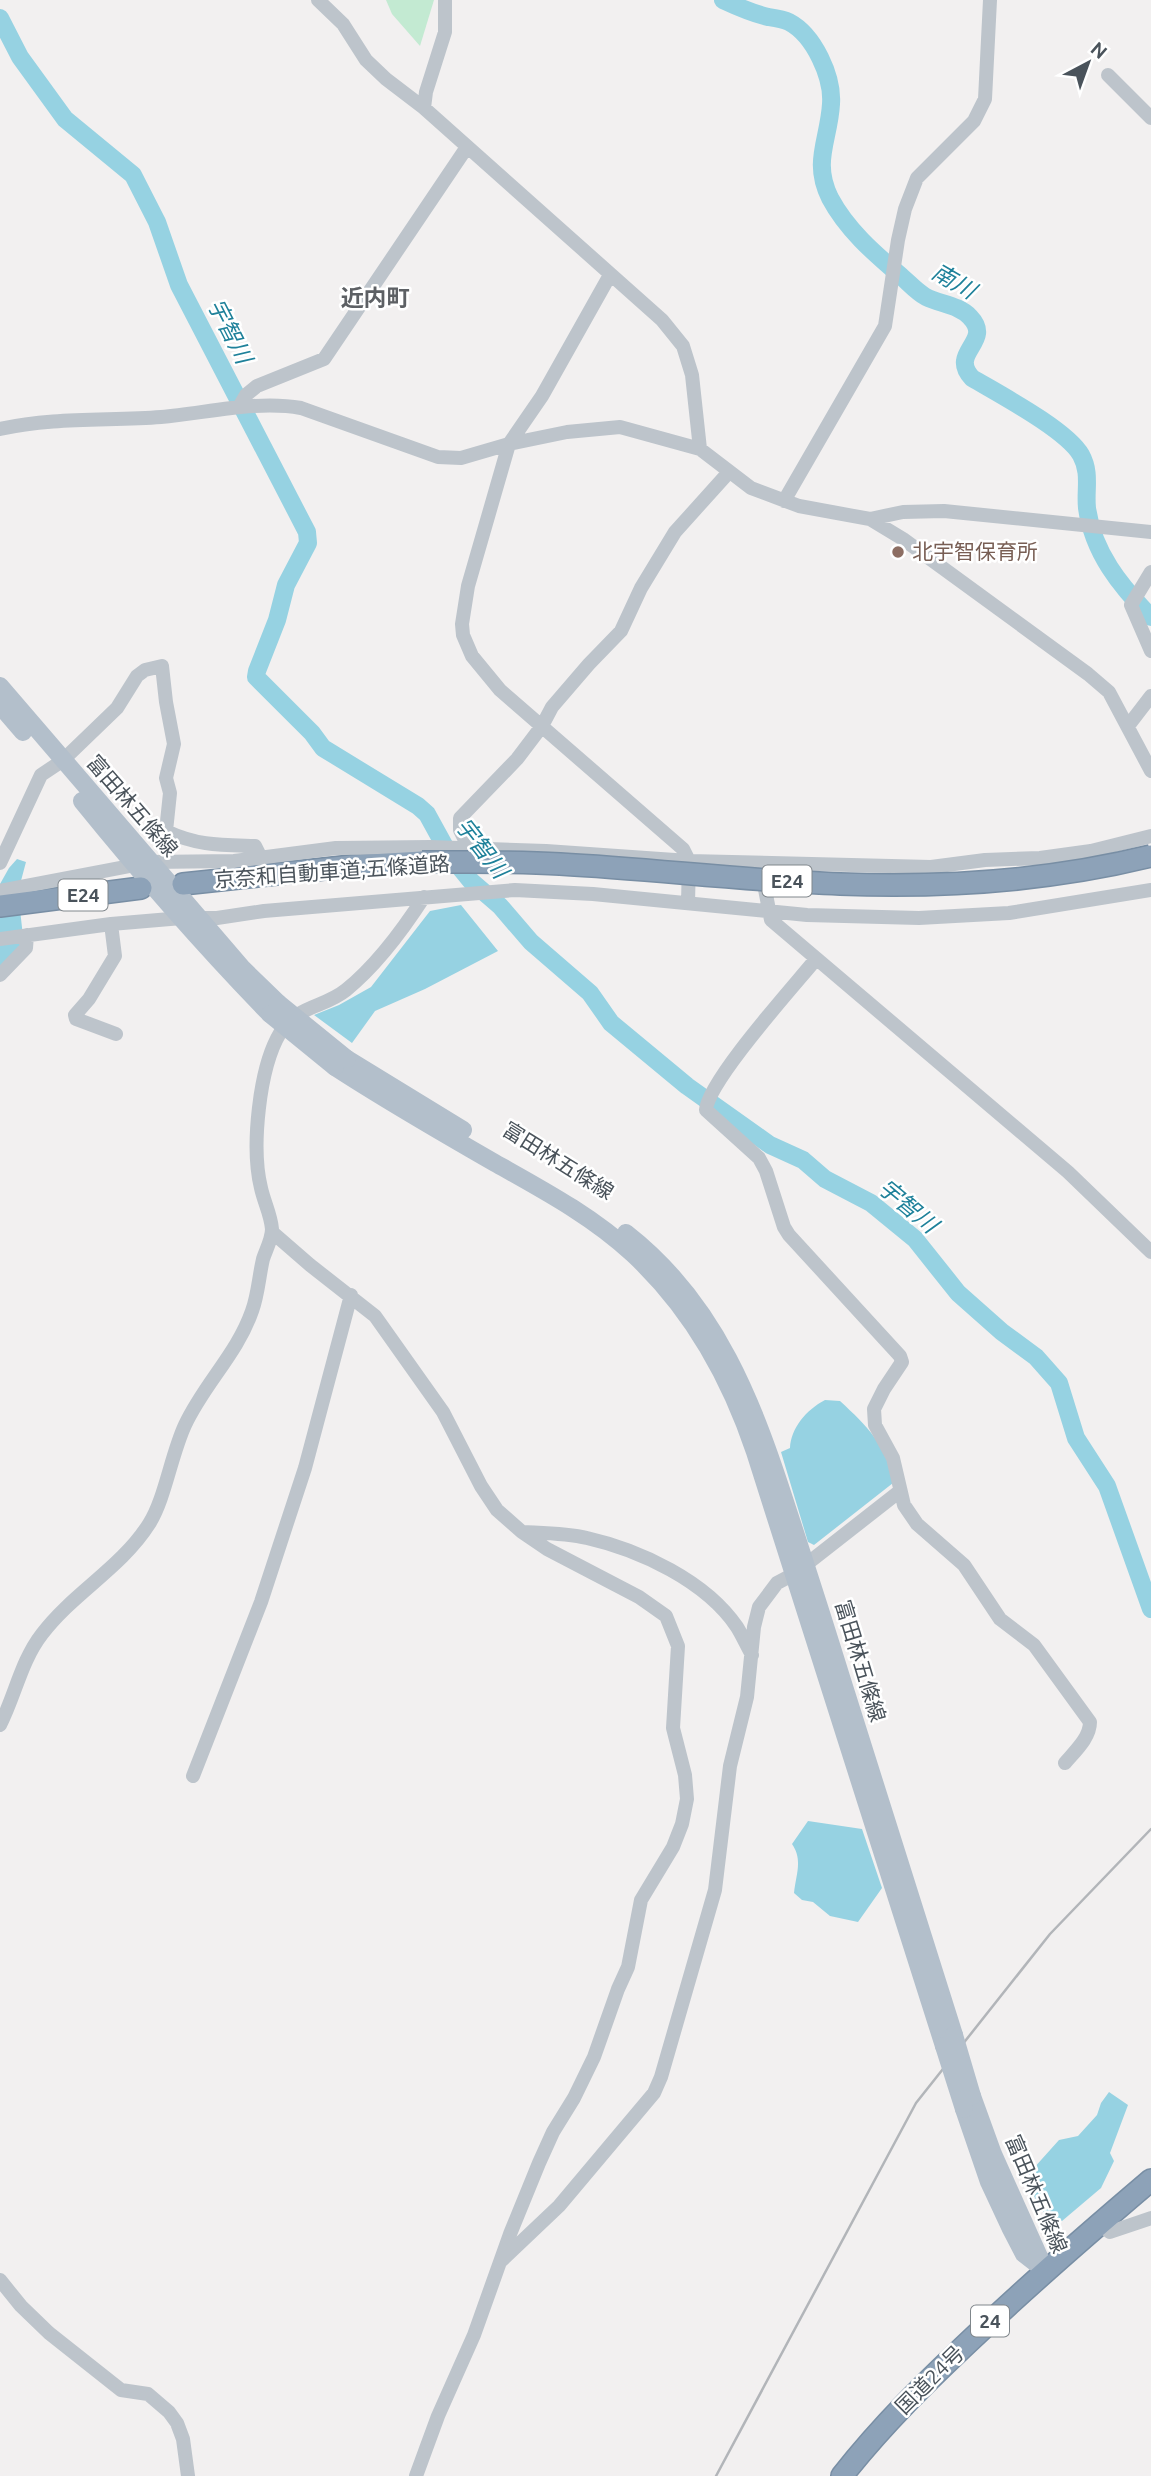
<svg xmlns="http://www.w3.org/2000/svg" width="1151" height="2476" font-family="Ubuntu,'Noto Sans JP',sans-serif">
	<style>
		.green { fill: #c3ead2 }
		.water { fill: #96d2e2 }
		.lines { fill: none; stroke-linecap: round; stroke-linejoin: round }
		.river { stroke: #96d2e2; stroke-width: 18 }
		.highway-casing { stroke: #788ea4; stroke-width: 24 }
		.minor { stroke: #bdc4cb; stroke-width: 14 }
		.major { stroke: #b3bfcb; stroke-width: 18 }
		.highway { stroke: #8da2b8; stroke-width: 21 }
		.rail { stroke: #b2b5b9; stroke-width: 2.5 }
		.highway-bridge-casing { stroke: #788ea4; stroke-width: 24; stroke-linecap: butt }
		.major-bridge { stroke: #b3bfcb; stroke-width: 18 }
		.highway-bridge { stroke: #8da2b8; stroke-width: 21 }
		.education-dot { fill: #8d6e63; stroke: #fff; stroke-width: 2.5 }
		.labels { text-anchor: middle; stroke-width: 5; stroke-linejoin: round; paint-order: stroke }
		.shield { fill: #fff; stroke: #80878c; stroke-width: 2 }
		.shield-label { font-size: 19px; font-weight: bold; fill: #4a535b }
		.education-label { font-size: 21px; fill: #785e54; stroke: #fff; text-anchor: start }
		.street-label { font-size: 21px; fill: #4a535b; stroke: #fff }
		.water-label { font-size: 23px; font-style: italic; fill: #1e819a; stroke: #fff }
		.neighbourhood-label { font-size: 23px; font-weight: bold; fill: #5d6064; stroke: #fff }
	</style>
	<rect width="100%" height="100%" fill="#f2f0f0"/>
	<path class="green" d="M386,0H434L420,46L392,14Z"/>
	<path class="water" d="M17,859L26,862L18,892L24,945L0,969V884L9,868Z
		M461,905L498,951L425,989L375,1011L352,1043L314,1015L339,1005L371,987L430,911Z
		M825,1400L840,1401C867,1426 887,1445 893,1483L814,1545L808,1542L781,1452L790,1448C791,1428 806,1410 825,1400Z
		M808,1821L862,1829L882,1888L858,1922L830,1916L813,1902L802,1900L794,1893C796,1874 803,1860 792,1844Z
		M1109,2092L1128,2105L1110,2153L1114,2161L1101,2188L1062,2221L1047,2218L1024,2179L1059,2140L1078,2136L1097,2115L1101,2103Z"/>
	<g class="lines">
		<path class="river" d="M723,0C738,7 752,13 768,17C775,18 783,19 789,22C814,35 833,77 831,104C829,140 812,162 830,198C847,230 874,253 902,277C909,283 917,292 926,297C940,304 959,305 970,317C994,342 948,352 972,378C999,394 1067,430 1081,455C1091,473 1085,490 1087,508C1093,552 1120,586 1151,617
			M0,18L20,57L65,119L133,175L157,222L179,285L307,532L308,543L286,585L277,620L257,671L256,677L312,733L323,748L418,806L427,814L449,854L471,881L500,906L531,942L590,993L611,1023L687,1086L770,1145L803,1160L825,1179L871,1203L915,1239L958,1293L1002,1332L1036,1357L1059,1383L1076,1438L1107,1486L1151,1609"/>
		<g class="highway-casing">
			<path id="highway" d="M183,884L352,866L422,862
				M0,906L141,888
				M842,2476C882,2425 928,2380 975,2336C1032,2282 1091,2231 1151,2180"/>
		</g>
		<path class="minor" d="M318,0L343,24L366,60L386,79L424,108L662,320L683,346L692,375L700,449
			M1108,75L1151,118
			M424,108L426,92L445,32V0
			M610,275L542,396L509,444L468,586L462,624L463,635L472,656L500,690L683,849L689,861L688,903
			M239,407L246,395L257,386L324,359L467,147
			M0,429C52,417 109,421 161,417C207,413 257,400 301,408L438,457L461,458L509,444L567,432L620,427L700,449L751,488L799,506L870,519L903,539L1088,674L1109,692L1151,771
			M784,501L885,326L898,240L905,209L917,178L974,121L985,99L990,0
			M870,519L903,512L944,511L1151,532
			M1151,572L1131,605L1151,651
			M1128,726L1151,696
			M469,848L460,830V818L517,759L542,726L552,707L589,664L621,631L641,588L675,532L729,472
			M0,863L41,775L62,761L117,708L137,676L145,670L162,666L166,702L174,744L166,778L170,793L166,831C198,846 221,845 255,846L261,858
			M762,874L771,920L1068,1172L1151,1252
			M0,891L151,862L234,861L336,848L430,847L546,851L689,861L931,867L985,860L1040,858L1091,851L1151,836
			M111,924L115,956L89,999L75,1015L76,1019L116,1034
			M0,939L111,924L182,918H217L264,911L515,890L593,894L807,915L919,918L1009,913L1151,890
			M816,959C794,986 708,1081 706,1110L759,1158L766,1171L784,1227L789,1235L900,1356L902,1362L884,1389L874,1409L875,1425L893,1458L904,1505L917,1524L964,1565L1000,1619L1034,1645L1090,1722C1090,1738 1075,1751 1065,1763
			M0,975L26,948L27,935
			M272,1232L310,1265L375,1316L443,1412L481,1486L497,1510L522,1532L547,1549L639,1597L666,1616L678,1646L673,1728L685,1775L687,1799L682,1824L673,1847L641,1900L628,1967L618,1989L594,2057L574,2098L553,2132L539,2163L510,2234L474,2335L438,2416L416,2476
			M523,1532C544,1533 567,1533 587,1538C640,1550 706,1581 737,1627C742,1635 747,1646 752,1655
			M0,1725C15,1696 21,1661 42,1634C73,1593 121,1568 149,1524C165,1499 171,1455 185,1425C204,1384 237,1354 252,1311C258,1295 259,1276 263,1259C266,1250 272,1239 272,1229C271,1215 264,1202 261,1188C251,1148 259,1068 280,1033C297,1005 324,1008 346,990C377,965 402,931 424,897
			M193,1776L261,1602L305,1468L351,1295
			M1099,2224L1110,2232L1151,2218
			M500,2262L559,2206L654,2093L661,2077L715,1890L730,1766L747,1697L754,1627L759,1607L777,1583L794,1574L900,1491
			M0,2280L21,2306L49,2333L121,2390L148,2394L169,2412L177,2423L183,2439L188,2476"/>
		<path class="major" d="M0,686L243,969L278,1003
			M0,705L23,732
			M82,801C142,875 204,946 270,1014
			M347,1059L463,1130
			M335,1067C387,1101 441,1132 495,1163C543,1190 592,1216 633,1254C691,1308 730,1377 755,1452L944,2046
			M626,1233C717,1304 754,1405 788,1511C806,1566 824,1622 841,1677C879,1796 916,1916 954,2035
			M972,2096L993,2154L1045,2270
			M964,2109L989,2182L1010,2227L1024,2254L1042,2268"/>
		<use href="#highway" class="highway"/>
		<path class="rail" d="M716,2476L916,2103L1050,1934L1151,1829"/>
		<g class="highway-bridge-casing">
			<path id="highway-bridge" d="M422,862C468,862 514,861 560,864C654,869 747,881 840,884C945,888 1050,881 1151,856"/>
		</g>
		<path class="major-bridge" d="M278,1003L347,1059
			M270,1014L335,1067
			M954,2035L972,2096
			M944,2046L964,2109"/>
		<use href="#highway-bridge" class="highway-bridge"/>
	</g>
	<circle class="education-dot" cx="898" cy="552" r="7"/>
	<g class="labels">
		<g class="shield">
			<rect x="762.5" y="865.5" width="49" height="31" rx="5"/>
			<rect x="58.5" y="879.5" width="49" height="31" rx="5"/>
			<rect x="971" y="2305.5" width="38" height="31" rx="5"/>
		</g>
		<g class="shield-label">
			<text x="787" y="888">E24</text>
			<text x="83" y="902">E24</text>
			<text x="990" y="2328">24</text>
		</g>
		<g class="education-label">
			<text x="912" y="559">北宇智保育所</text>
		</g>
		<g class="street-label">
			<text transform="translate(132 806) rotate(49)" y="7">富田林五條線</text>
			<text transform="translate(332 872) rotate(-4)" y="7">京奈和自動車道;五條道路</text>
			<text transform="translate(558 1161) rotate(32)" y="7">富田林五條線</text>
			<text transform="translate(860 1661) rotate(73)" y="7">富田林五條線</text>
			<text transform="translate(1036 2194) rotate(67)" y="7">富田林五條線</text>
			<text transform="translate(930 2380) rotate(-45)" y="7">国道24号</text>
		</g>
		<g class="water-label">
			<text transform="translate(954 281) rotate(30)" y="8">南川</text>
			<text transform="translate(230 331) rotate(63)" y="8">宇智川</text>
			<text transform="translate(482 848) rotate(52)" y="8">宇智川</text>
			<text transform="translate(908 1206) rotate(40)" y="8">宇智川</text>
		</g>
		<g class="neighbourhood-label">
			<text x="375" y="306">近内町</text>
		</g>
	</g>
	<g transform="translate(1088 63) rotate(41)" stroke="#ffffff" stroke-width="5" paint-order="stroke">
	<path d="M0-5L12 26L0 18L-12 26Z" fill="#4a535b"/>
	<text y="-10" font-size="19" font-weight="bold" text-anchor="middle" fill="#4a535b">N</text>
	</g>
</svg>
